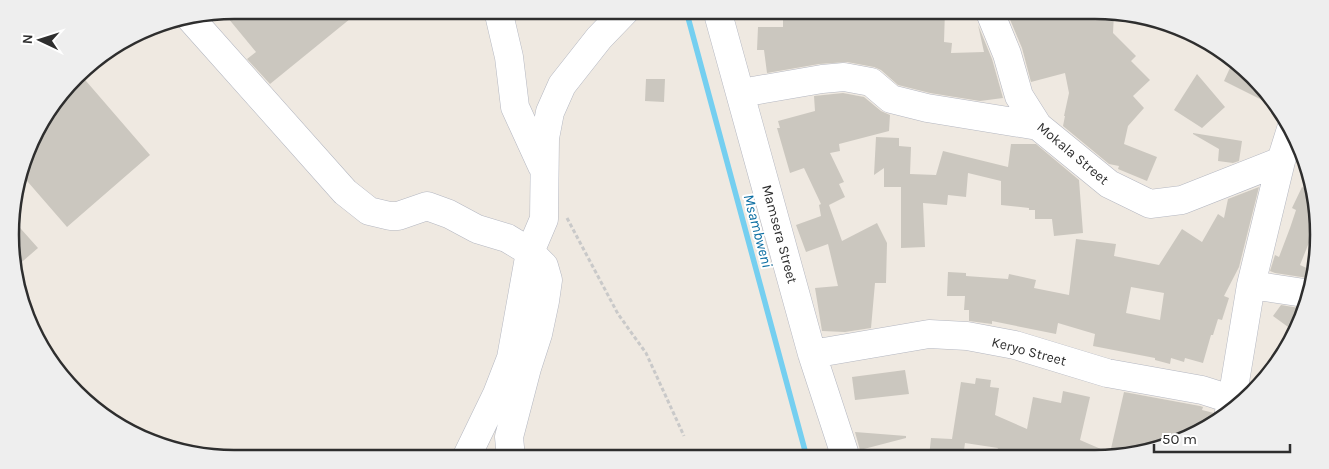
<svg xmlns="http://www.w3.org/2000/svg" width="1329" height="469" font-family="Karla,sans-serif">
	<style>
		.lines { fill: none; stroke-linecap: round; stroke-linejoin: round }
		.stream { stroke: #75cff0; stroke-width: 5.5 }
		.building { fill: #cbc7bf; fill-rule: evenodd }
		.minor-casing { stroke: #b4b7c1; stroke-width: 29 }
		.path { stroke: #c9c9c9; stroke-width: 3; stroke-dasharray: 4 2.5; stroke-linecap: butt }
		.minor { stroke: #fff; stroke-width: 28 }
		.labels { text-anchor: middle; stroke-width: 4; stroke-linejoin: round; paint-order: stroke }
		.street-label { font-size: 14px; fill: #2e2e2e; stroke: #fff }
		.water-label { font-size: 15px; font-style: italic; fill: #0d6fa3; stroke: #fff }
		.rim { fill: none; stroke: #2e2e2e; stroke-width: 2.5 }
	</style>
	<rect width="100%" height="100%" fill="#efe9e1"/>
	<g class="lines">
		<path class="stream" d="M686,10L807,458"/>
	</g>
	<path class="building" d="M234,10H361L270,84L247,59L256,52L223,12Z
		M786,10H800V14L832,16V10H854V14L918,18L919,10H945L944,42L952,43L951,53L984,52L978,25L992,59L1003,98L980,101L930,93L898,85L881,70L874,67L847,62L819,64L767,73L764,50H757L758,27H783V16H785Z
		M1006,10H1094L1114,13L1113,33L1136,56L1131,61L1150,80L1133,96L1144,108L1128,126L1124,144L1157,157L1147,181L1118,169L1119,166L1109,164L1063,126L1065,116H1064L1069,93L1065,73L1031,82L1022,48Z
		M1234,59L1274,106L1224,81Z
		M80,74L150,155L67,227L21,174L33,135Z
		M1197,74L1225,107L1202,128L1174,110Z
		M646,79H665L664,102L645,101Z
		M843,93L864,97L881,111L890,115L889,131L839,144L840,151L830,153L844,182L839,184L845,197L829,205L842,241L877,223L887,243L886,283H875L871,328L845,332L822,331L815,288L838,286L828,244L806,252L796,225L821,216L819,205L821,204L804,168L790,173L777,128H780L778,121L815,111L814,96Z
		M1193,133L1242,141L1239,161L1233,163L1218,161L1219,149L1193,134Z
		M876,137L899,138V146L911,147L910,174L936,175L943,151L1008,167L1011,144H1036L1079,180L1083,233L1054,236L1052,219H1035V210H1029V208L1001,205V181L968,173L966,197L948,195L947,205L923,203L925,247L901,248V187H884V168L874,175Z
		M1259,187L1239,267L1224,296L1229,298L1222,320L1218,319L1213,335H1211L1203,363L1185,358L1184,362L1171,358L1170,364L1155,360V358L1093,346L1095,334L1058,323L1056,334L992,321V324L969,321V310H964L965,296H947L948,272L966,273V276L1008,279L1009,274L1036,280L1034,288L1069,295L1076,239L1116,244L1114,256L1159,265L1182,229L1202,242L1218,214L1224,218L1228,199ZM1131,287L1164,293L1160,320L1126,313Z
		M1302,187L1313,192L1317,205L1316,225L1300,265L1311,270L1308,278L1275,273L1270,271L1275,255L1279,257L1290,228L1296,210L1292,208Z
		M13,220L38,248L16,267L15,247Z
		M1281,305L1305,309L1295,332L1273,316Z
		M905,370L909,394L855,400L852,377Z
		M976,378L991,380L990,387L999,388L995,415L1027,429L1033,397L1061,403L1063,391L1090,397L1080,440L1110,453L1124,392L1200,406L1203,407L1202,410L1214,413V417L1216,421L1194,436L1124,457H994L998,448L965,443L963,457H929L931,438L952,439L961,382L975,384Z
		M855,432L906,436V438L860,450Z"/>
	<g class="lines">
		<g class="minor-casing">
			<path id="minor" d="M498,10L509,57L515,107L542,166
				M717,10L812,354L846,458
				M989,10L1007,54L1019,96L1038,126L1109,184L1150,204L1182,200L1281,161
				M191,19L345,192L369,211L390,216H398L427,206L449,214L477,229L507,238L530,252L544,266L548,280L545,301L538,334L527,368L509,437L511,458
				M741,93L822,79L844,77L871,82L891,99L927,108L1038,126
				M1251,285L1311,294
				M812,354L929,334L967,336L1015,345L1107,373L1202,390L1243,403
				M1229,412L1232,400L1251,285L1281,161L1291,129
				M466,458L497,394L511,358L530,252L544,219L545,138L550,112L562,85L599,38L626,10"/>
		</g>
		<path class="path" d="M567,218L618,314L646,353L684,436"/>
		<use href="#minor" class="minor"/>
	</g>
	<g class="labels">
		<g class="street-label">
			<text transform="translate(1073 153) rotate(40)" y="5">Mokala Street</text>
			<text transform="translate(780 234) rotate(75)" y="5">Mamsera Street</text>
			<text transform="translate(1029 351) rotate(15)" y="5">Keryo Street</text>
		</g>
		<g class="water-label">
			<text transform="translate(758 231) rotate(75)" y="5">Msambweni</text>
		</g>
	</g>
	<path d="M0 0H1329V469H0ZM234 19H1095A215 215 0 0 1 1310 234V235A215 215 0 0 1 1095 450H234A215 215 0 0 1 19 235V234A215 215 0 0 1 234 19Z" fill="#eee" fill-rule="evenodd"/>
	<path class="rim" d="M234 19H1095A215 215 0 0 1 1310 234V235A215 215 0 0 1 1095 450H234A215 215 0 0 1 19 235V234A215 215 0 0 1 234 19Z"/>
	<g transform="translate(40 40) rotate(274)" stroke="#ffffff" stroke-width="4" paint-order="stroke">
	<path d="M0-4L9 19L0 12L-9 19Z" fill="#2e2e2e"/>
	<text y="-8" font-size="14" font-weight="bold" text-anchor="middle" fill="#2e2e2e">N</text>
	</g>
	<path d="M1154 444v8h136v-8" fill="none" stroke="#2e2e2e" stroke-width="2.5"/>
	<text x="1162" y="444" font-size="15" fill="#2e2e2e" stroke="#ffffff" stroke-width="4" paint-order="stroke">50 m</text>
</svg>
